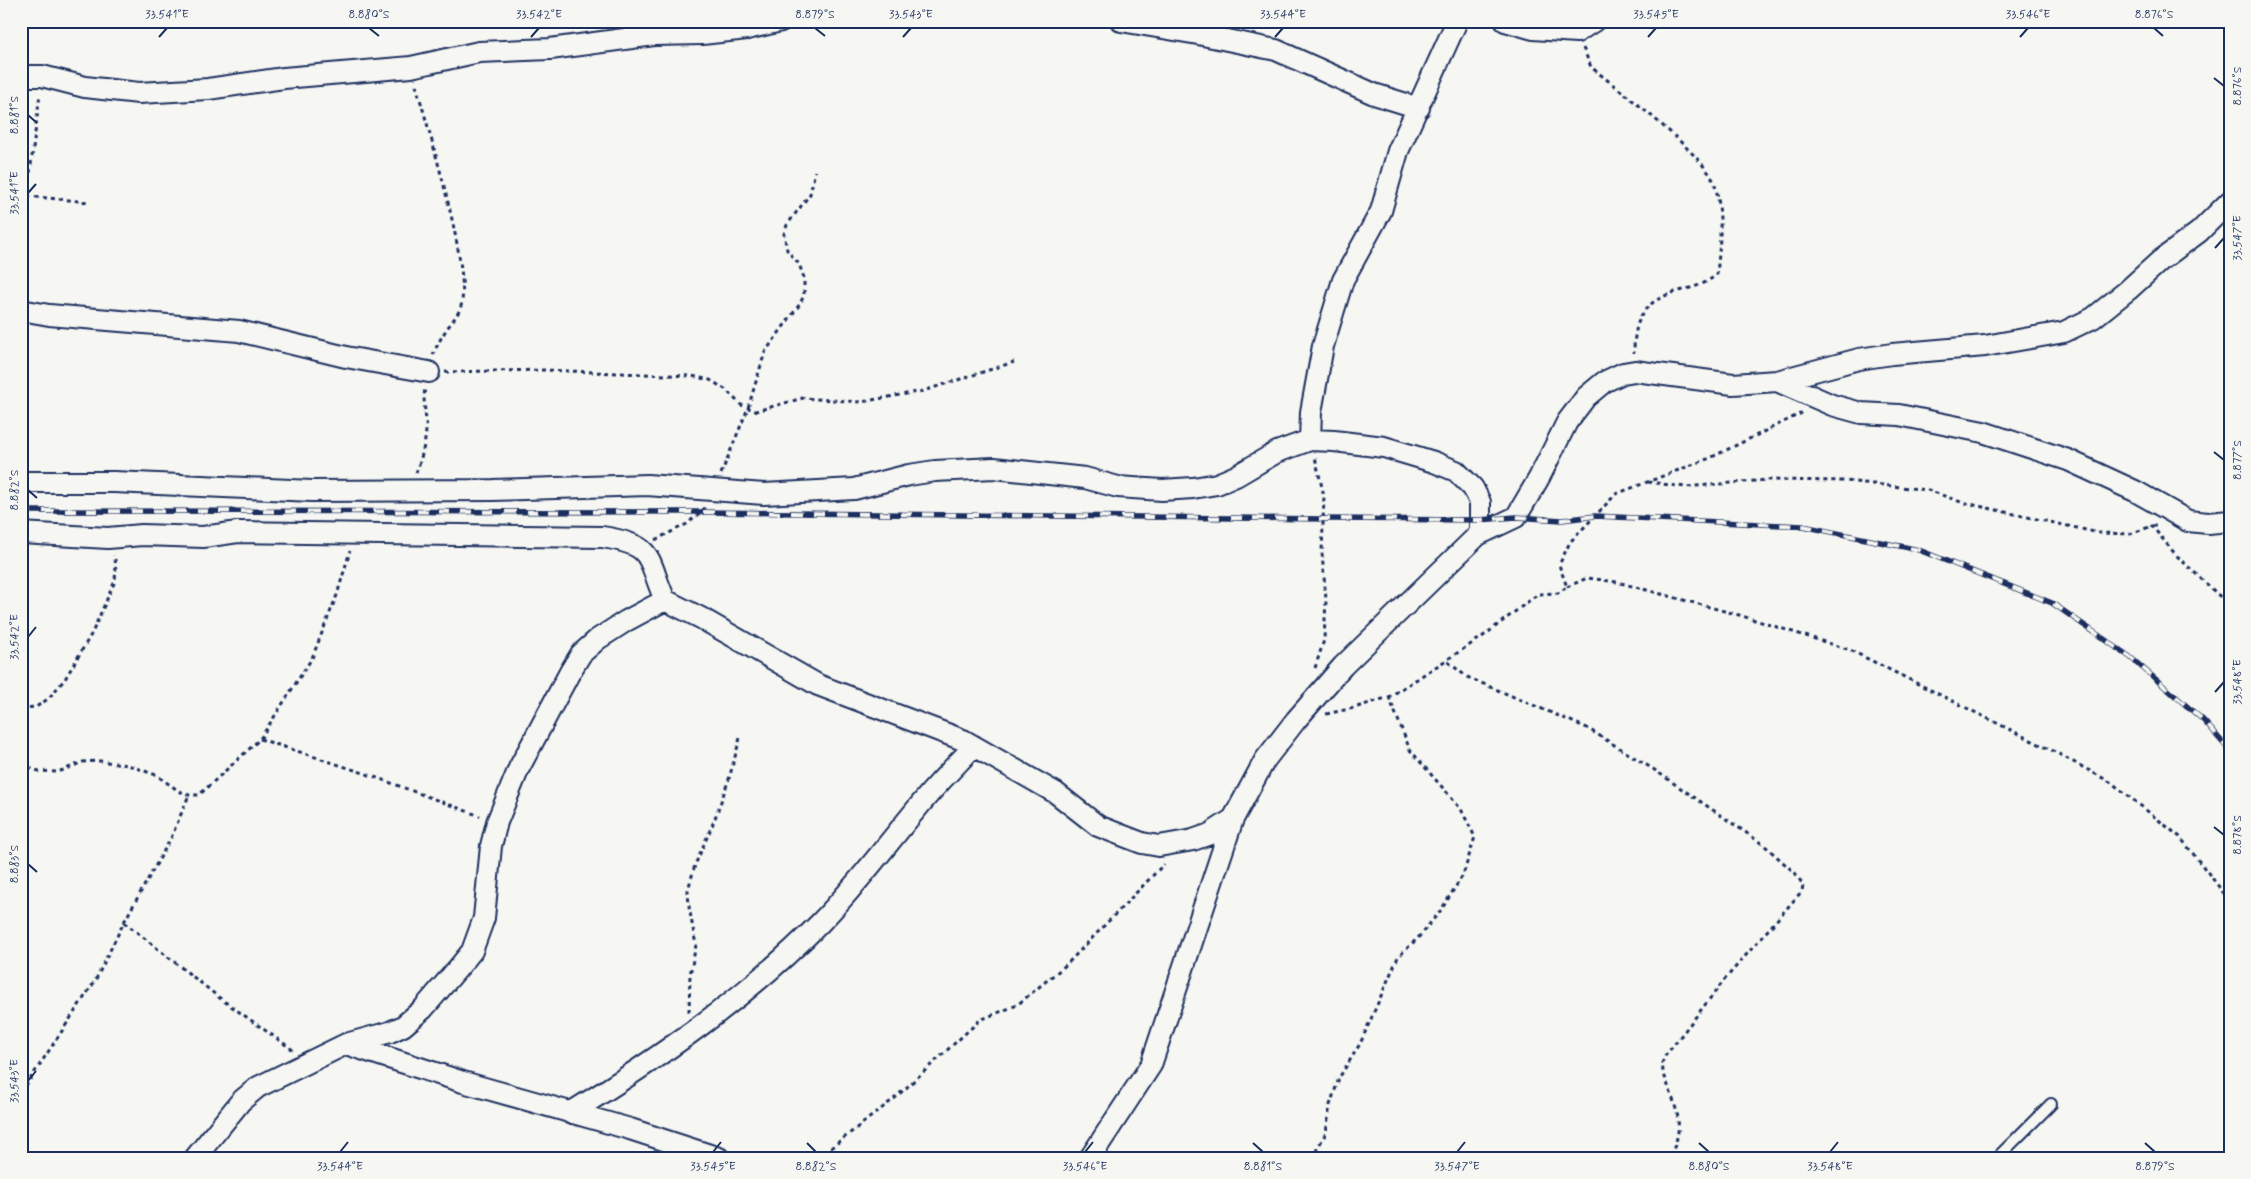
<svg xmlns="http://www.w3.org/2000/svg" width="2251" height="1179" font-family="Mynerve,sans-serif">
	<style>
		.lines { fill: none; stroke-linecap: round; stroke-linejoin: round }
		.service-casing { stroke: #1b2f5e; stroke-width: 14 }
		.minor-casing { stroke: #1b2f5e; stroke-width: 24 }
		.path { stroke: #1b2f5e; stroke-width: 3; stroke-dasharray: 4 4; stroke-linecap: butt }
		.service { stroke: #f6f6f2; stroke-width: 10 }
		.minor { stroke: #f6f6f2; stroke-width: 20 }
		.rail-casing { stroke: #1b2f5e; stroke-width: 5.5 }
		.rail { stroke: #f6f6f2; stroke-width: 4; stroke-dasharray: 11; stroke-linecap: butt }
		.ticks { fill: none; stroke: #1b2f5e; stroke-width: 2 }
		.neatline { fill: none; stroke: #1b2f5e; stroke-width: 2 }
		.ticks-label { font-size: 12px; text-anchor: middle; fill: #1b2f5e }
	</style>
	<rect width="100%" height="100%" fill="#f6f6f2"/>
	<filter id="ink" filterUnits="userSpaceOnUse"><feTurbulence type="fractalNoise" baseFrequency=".02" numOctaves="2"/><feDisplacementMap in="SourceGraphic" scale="10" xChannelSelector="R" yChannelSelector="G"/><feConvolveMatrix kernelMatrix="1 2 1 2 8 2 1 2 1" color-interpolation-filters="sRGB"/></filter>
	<g filter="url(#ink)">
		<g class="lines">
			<g class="service-casing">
				<path id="service" d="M1997,1158L2051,1104"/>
			</g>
			<g class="minor-casing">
				<path id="minor" d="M1121,21L1198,34L1276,50L1374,94L1419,108
					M1505,21L1533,29L1577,32L1594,21
					M21,76H42L85,87L139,93L208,89L284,78L411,67L479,52L550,49L654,35L702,34L747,29L781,21
					M21,310L49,315L239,331L346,357L429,372
					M1777,381L1832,405L1861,413L1899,415L1983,432L2068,460L2135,491L2188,521L2208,523L2230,521
					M1310,440L1311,412L1323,346L1343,280L1381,211L1398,151L1457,21
					M21,482H114L312,491L493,490L647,485L764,494L854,489L909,475L935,471L994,468L1085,478L1118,487L1162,490L1193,488L1217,484L1236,476L1277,452L1310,440L1334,441L1384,447L1434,462L1456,471L1473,488L1480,502V529L1478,535
					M21,533L108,538L142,535L203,537L238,532L602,537C656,545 646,557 665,600
					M346,1044L463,1082L630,1129L719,1158
					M570,1113C659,1058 746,998 820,923C860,882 893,836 930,793C944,777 959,762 974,746
					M195,1158L241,1101L258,1087L346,1044L390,1032L403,1026L423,1009L459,967L472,951L484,918L491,846L497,822L519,768L570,672L581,654L598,639L626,621L665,600L701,618L818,685L963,740L1056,793L1098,826L1142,843L1159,846L1193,840L1210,834L1233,819
					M1090,1158L1151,1065L1233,819L1265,760L1296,720L1343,666L1478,535L1516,517L1539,478L1567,422L1586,397L1604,382L1623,373L1635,371L1733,384L1777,381L1859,359L1892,354L1985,346L2064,332L2093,318L2128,290L2161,260L2199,232L2230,201"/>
			</g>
			<path class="path" d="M1583,48L1591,67C1618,89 1707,156 1715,185C1723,213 1720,245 1717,274C1706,284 1697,286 1683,290C1646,299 1634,315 1634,353
				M416,85C427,125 474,276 460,309C456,318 448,326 443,335C439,341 436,348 433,355
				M27,196L89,202
				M21,220L27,196L40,94
				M445,372L544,370L692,376L710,380L725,389L741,405L756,411L803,398L861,402L923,391L1014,362
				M416,473C422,456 427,438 426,421C425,409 423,400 425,388
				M721,474L748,408L765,352L800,304L804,295V278L799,264L787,250L784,234L787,225L810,194L815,171
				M1648,482L1685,487L1767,480L1846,481L1928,490L1961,502L2099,533L2130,534L2152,526H2159
				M2151,525L2176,555L2230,606
				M655,540L687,524L706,507
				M1567,587L1587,578L1617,582L1739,615L1850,650L2055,752L2112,783L2180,837L2230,901
				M1448,662L1467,677L1587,728L1653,769L1764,845L1796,874L1803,885L1802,891L1726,978L1665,1056L1662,1063L1663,1071C1674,1106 1688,1123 1669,1158
				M1315,668L1324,640L1326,600L1322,553L1324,496L1315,457
				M21,708L36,707L48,699L65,679L92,633L115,581L116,565L114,555
				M1326,714L1354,708L1389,697L1482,637L1538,594L1558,593L1567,587L1559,565L1570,542L1616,494L1710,458L1804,412
				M260,739L364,773L480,816
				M21,765L39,771L58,772L83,762L100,761L128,765L156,775L179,791L189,795H199L260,739L312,658L337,595L350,551
				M124,922L221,999L293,1050
				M689,1012L690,975L696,945L689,907L688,890L695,865L714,821L729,779L740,738
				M21,1093L95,981L124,922L171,838L189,795
				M818,1158L895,1098L980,1020L1017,1005L1067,964L1164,864
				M1312,1158L1326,1133L1330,1105L1339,1078L1360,1044L1398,957L1418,938L1441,910L1463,875L1475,837L1461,809L1410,750L1389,697"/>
			<use href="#service" class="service"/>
			<use href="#minor" class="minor"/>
			<g class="rail-casing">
				<path id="rail" d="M21,511L701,512L1323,519L1479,520L1516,517L1562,520L1595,516L1803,526L1919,550L2052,603L2130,657L2203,720L2230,751"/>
			</g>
			<use href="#rail" class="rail"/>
		</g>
	</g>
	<path class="ticks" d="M369,28L379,36M815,28L825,36M2154,28L2163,36M159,37L167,28M531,37L539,28M903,37L911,28M1275,37L1283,28M1648,37L1656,28M2020,37L2028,28M2214,78L2224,86M28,115L37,123M28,193L36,184M2215,248L2224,238M2214,452L2224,460M28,490L37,498M28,637L36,627M2215,692L2224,682M2214,827L2224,835M28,864L37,872M28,1081L36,1071M807,1143L816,1152M1253,1143L1263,1152M1699,1143L1709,1152M2145,1143L2155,1152M340,1152L348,1142M713,1152L721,1142M1085,1152L1093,1142M1457,1152L1465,1142M1830,1152L1838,1142"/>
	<rect width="2251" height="1179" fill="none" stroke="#f6f6f2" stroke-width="55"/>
	<rect x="28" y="28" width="2196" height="1124" class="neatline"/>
	<g class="ticks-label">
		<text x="167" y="18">33.541°E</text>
		<text x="369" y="18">8.880°S</text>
		<text x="539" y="18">33.542°E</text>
		<text x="815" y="18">8.879°S</text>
		<text x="911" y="18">33.543°E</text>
		<text x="1283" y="18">33.544°E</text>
		<text x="1656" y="18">33.545°E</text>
		<text x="2028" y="18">33.546°E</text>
		<text x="2154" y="18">8.876°S</text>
		<text transform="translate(2237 86) rotate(-90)" y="4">8.876°S</text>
		<text transform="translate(14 115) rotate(-90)" y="4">8.881°S</text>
		<text transform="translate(14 193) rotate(-90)" y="4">33.541°E</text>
		<text transform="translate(2237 238) rotate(-90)" y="4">33.547°E</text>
		<text transform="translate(2237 460) rotate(-90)" y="4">8.877°S</text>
		<text transform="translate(14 490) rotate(-90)" y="4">8.882°S</text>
		<text transform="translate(14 637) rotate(-90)" y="4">33.542°E</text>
		<text transform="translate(2237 682) rotate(-90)" y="4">33.548°E</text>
		<text transform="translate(2237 835) rotate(-90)" y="4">8.878°S</text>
		<text transform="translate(14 864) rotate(-90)" y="4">8.883°S</text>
		<text transform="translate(14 1081) rotate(-90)" y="4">33.543°E</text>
		<text x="340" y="1170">33.544°E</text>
		<text x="713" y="1170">33.545°E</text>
		<text x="816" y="1170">8.882°S</text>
		<text x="1085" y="1170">33.546°E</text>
		<text x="1263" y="1170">8.881°S</text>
		<text x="1457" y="1170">33.547°E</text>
		<text x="1709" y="1170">8.880°S</text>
		<text x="1830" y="1170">33.548°E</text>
		<text x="2155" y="1170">8.879°S</text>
	</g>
</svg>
